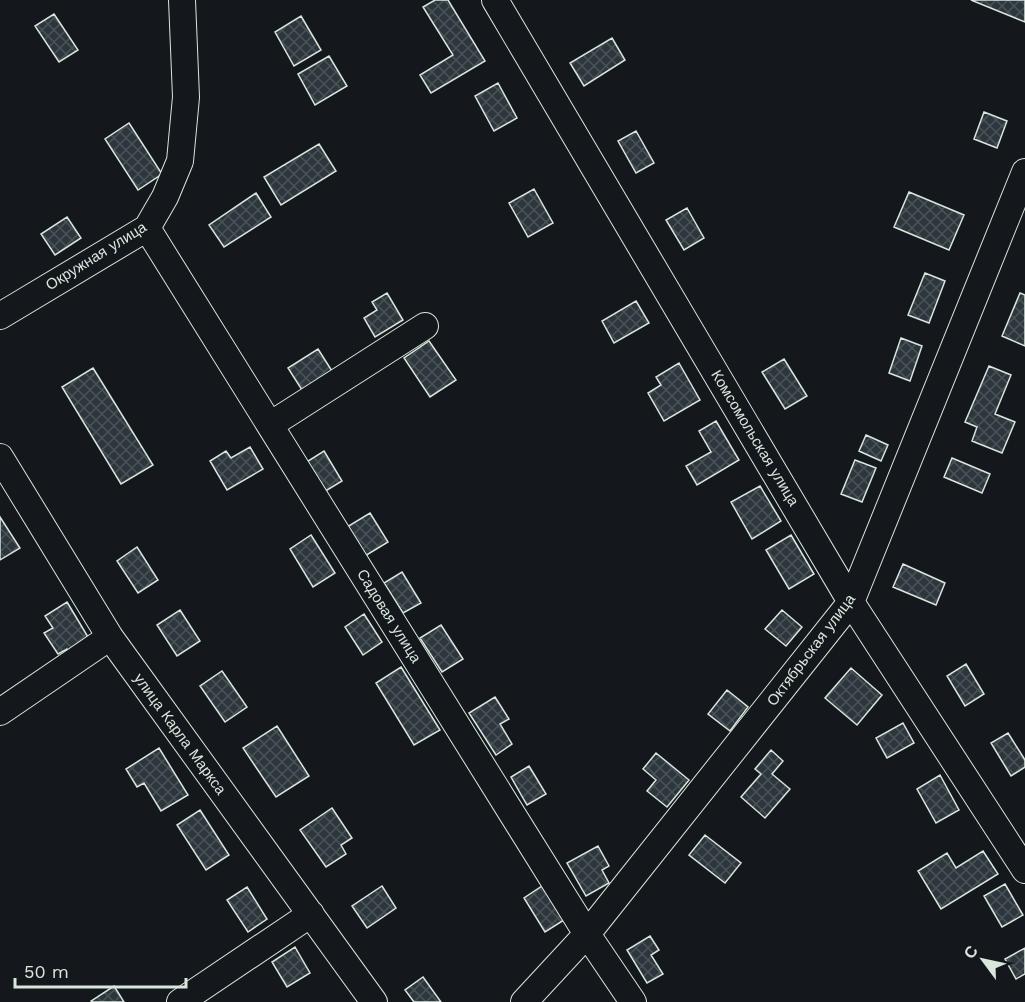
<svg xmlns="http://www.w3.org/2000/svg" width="1025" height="1002" font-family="'Work Sans',sans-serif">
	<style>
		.building { fill: url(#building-cross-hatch); stroke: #d8e6dc; stroke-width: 1.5 }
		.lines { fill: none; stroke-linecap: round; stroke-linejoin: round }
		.minor-casing { stroke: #d8e6dc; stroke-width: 28 }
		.minor { stroke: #14181c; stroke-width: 26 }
		.labels { text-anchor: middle; stroke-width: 4.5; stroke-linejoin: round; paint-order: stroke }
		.street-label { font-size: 15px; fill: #d8e6dc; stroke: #14181c }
	</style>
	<defs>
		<pattern id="building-cross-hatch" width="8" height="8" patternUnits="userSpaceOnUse" patternTransform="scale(1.5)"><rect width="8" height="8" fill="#2c363c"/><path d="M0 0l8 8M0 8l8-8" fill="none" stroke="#4a5358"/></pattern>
	</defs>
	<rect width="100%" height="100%" fill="#14181c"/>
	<path class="building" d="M435,0H448L485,61L431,93L420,75L453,55L423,7Z
		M971,0H1025V22Z
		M54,14L78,50L59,62L35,26Z
		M301,16L321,50L294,66L275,32Z
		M612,38L625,60L584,86L570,63Z
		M329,56L347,86L315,105L298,74Z
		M498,83L517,118L494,131L475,96Z
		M984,112L1007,121L997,148L974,139Z
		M129,123L162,174L138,190L105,139Z
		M636,131L654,163L636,173L618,141Z
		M319,144L336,171L281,205L264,177Z
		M534,189L553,223L528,237L509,203Z
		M909,192L964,215L949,250L894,227Z
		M256,193L271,217L224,247L209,225Z
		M687,208L704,238L684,250L666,220Z
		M67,217L81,238L55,255L41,234Z
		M925,273L945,281L929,323L908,315Z
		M387,293L403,320L375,337L364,318L377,310L372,302Z
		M1020,293L1025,295V346L1002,336Z
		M636,301L649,323L614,343L602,321Z
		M901,338L922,346L910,381L889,373Z
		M429,341L456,380L430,397L404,358Z
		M318,349L332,371L302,390L288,368Z
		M784,359L807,396L785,409L762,372Z
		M679,363L700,400L664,421L648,393L661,385L656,377Z
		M989,366L1011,375L995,414L1015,422L1002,453L972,441L977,427L965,422Z
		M93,368L153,465L121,484L62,387Z
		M716,421L739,460L697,485L686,466L711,452L699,431Z
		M866,435L888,445L881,461L859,451Z
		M250,447L263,469L227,490L210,461L226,451L231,458Z
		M324,451L342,481L324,492L305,463Z
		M952,458L990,474L982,493L944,477Z
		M855,460L876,468L862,502L841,494Z
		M760,486L781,521L752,539L731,502Z
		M370,513L388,542L365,556L347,527Z
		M0,517L20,548L0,560Z
		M311,535L335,573L313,587L290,549Z
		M791,535L814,574L789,589L766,550Z
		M137,547L158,580L138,593L117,561Z
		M903,564L945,583L936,605L893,587Z
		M402,572L421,603L403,613L384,583Z
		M67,602L91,642L70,655L67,649L58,654L44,633L53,628L45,616Z
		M180,610L200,641L177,656L157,625Z
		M782,610L802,627L786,646L765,629Z
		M364,614L382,642L363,655L345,627Z
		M441,625L463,659L442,672L420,638Z
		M966,664L984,694L965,706L947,676Z
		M401,667L440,730L414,745L376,683Z
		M851,668L882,695L857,725L825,698Z
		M222,671L247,707L225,722L200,686Z
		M727,690L748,707L730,731L708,714Z
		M495,697L509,719L500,724L512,744L496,755L469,713Z
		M903,723L914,743L887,758L876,738Z
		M277,726L309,776L276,797L243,748Z
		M1008,733L1025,760V767L1011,776L991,743Z
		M159,748L188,795L161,811L144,783L137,787L126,769Z
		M771,750L783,761L772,774L790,789L765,818L741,797L761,774L755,769Z
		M656,753L689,780L667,807L647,791L656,780L643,769Z
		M529,766L546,794L527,805L511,777Z
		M940,775L959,810L936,823L917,789Z
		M332,808L352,838L341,845L346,854L326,867L300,830Z
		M200,810L229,855L206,870L177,825Z
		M705,835L741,863L725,883L689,855Z
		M598,846L609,866L602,870L609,883L586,896L567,863Z
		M983,851L998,874L941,909L918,871L947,853L956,868Z
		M1005,884L1023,915L1002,927L984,896Z
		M382,886L396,908L367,928L352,906Z
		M542,886L564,920L545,932L524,898Z
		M247,887L267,919L248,932L227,900Z
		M650,936L659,950L651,955L663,974L647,983L627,950Z
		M295,947L310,973L287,987L272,962Z
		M1025,948V974L1016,979L1005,959Z
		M423,977L441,1002H414L405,990Z
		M114,986L124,1002H92L91,1001Z"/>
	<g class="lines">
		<g class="minor-casing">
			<path id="minor" d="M495,0L851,602L1025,870
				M147,228L587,934L633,1002
				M0,316L147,228L165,197L180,161L186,97L182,0
				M270,425L425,326
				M0,457L110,637L374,1002
				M0,712L110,637
				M180,1002L311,914
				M524,1002L587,934L851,602L1025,172"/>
		</g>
		<use href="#minor" class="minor"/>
	</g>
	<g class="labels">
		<g class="street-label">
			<text transform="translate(96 256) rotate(-32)" y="5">Окружная улица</text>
			<text transform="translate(755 438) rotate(59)" y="5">Комсомольская улица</text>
			<text transform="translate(389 616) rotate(58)" y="5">Садовая улица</text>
			<text transform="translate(811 650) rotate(-53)" y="5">Октябрьская улица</text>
			<text transform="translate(180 734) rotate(54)" y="5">улица Карла Маркса</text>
		</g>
	</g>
	<g transform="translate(983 960) rotate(303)" stroke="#14181c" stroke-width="4.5" paint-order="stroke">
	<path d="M0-4.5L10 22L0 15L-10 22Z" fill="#d8e6dc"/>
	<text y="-9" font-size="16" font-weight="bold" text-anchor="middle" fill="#d8e6dc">С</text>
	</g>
	<path d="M15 978v9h171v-9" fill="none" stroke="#d8e6dc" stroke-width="3"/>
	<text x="24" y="978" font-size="18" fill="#d8e6dc" stroke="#14181c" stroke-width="4.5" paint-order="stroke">50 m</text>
</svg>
